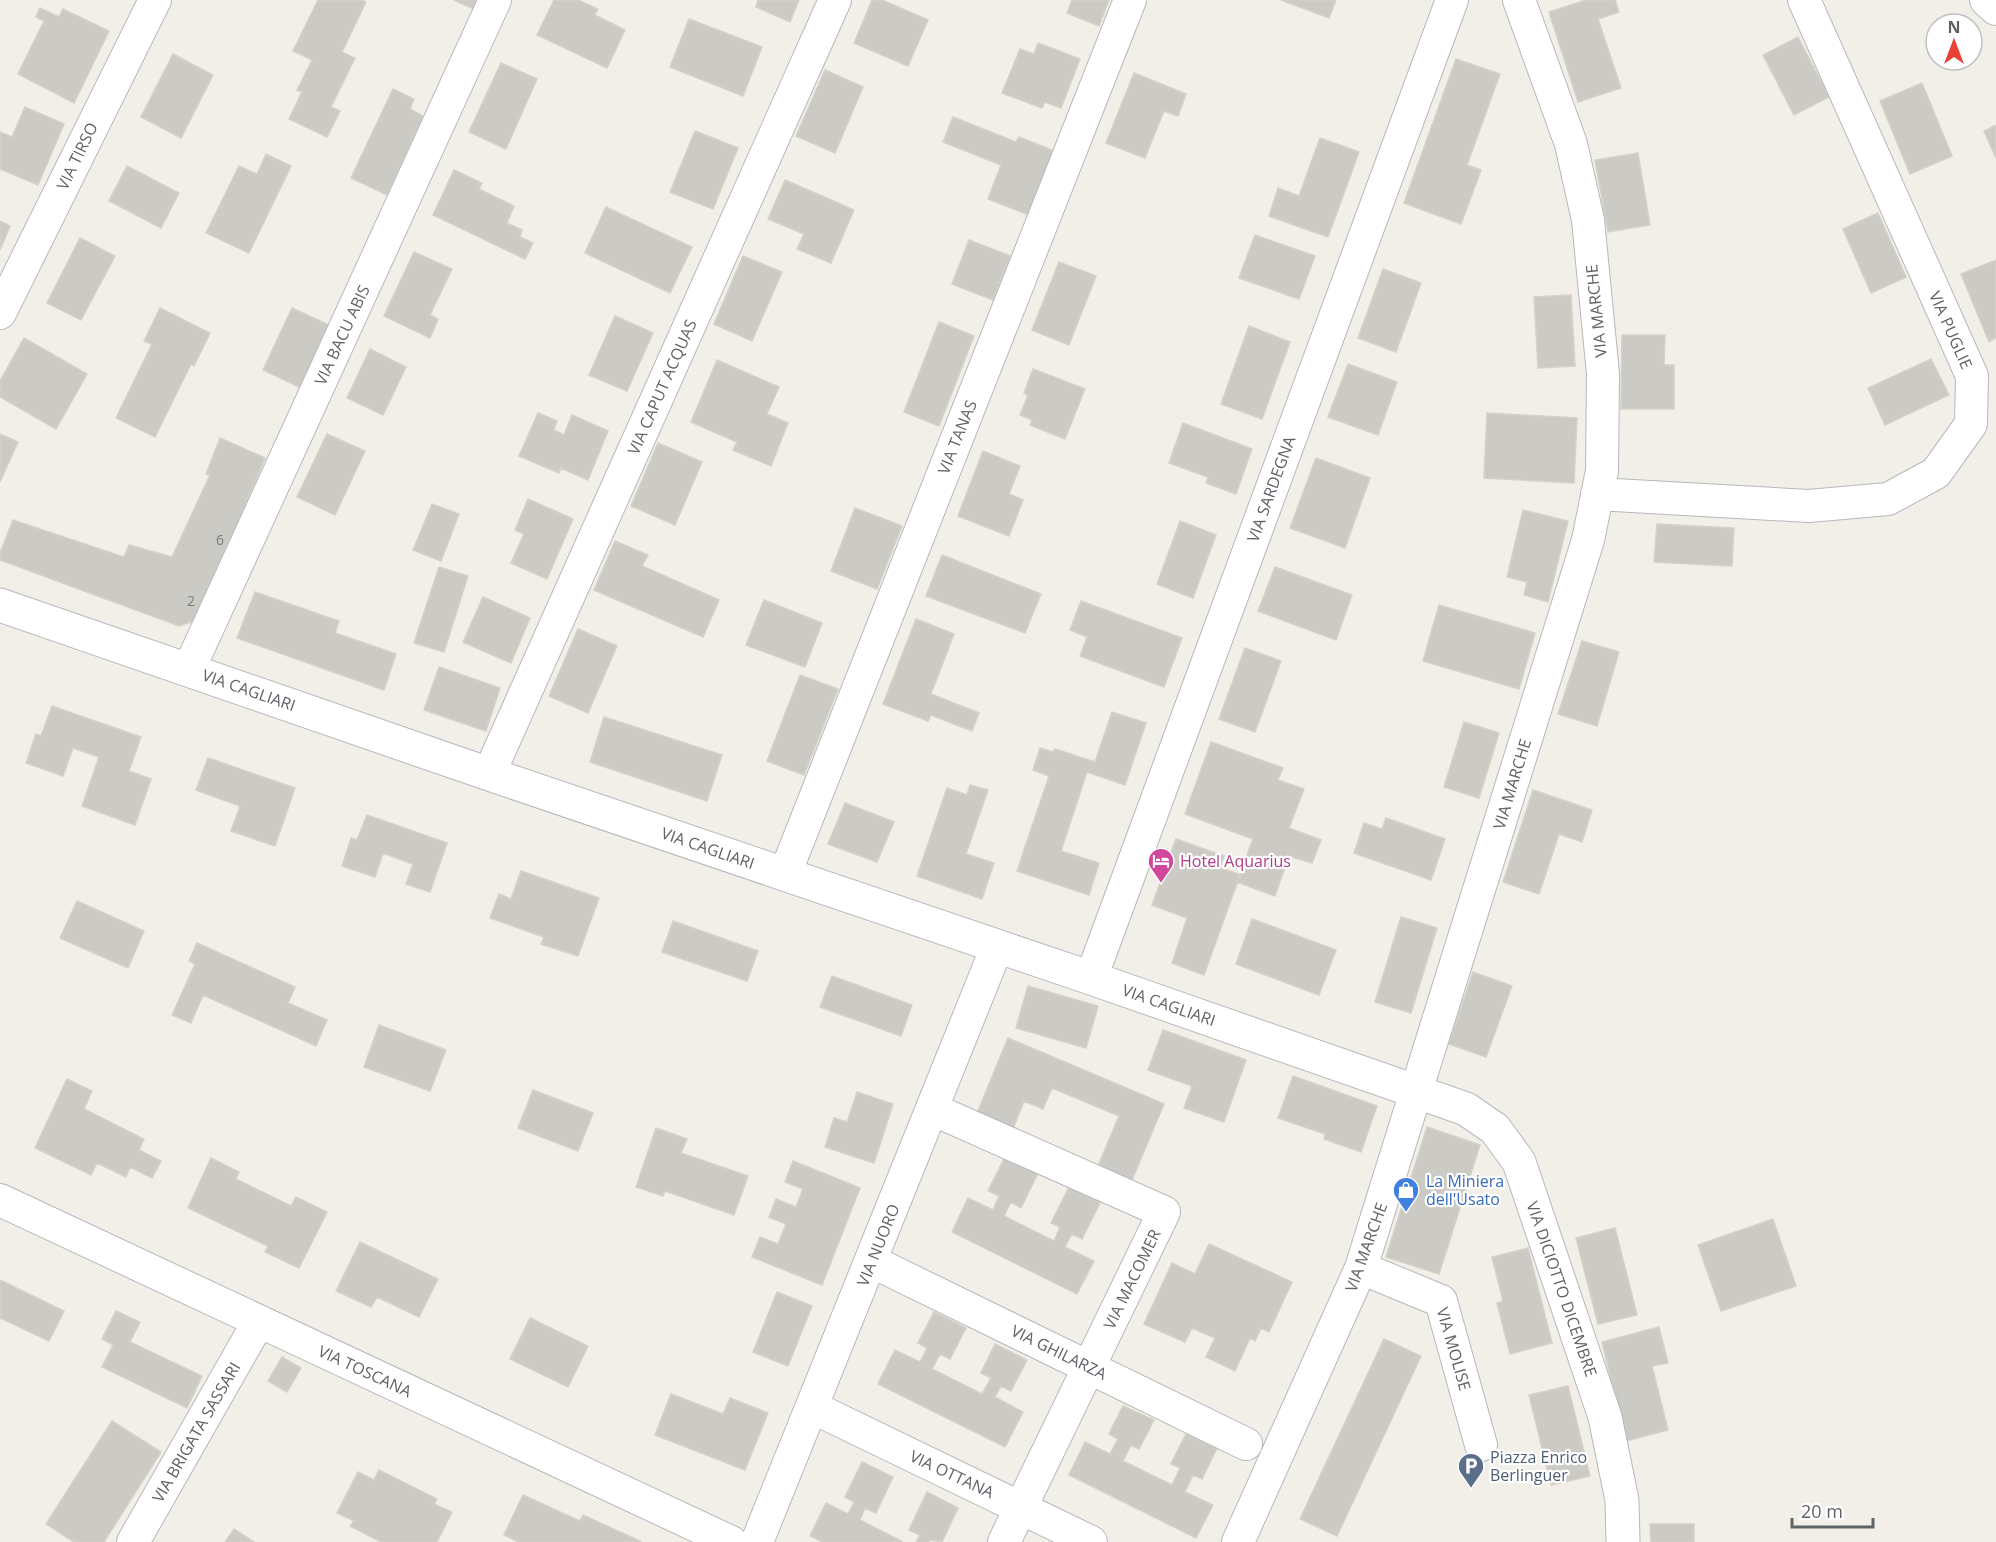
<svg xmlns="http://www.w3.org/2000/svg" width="1996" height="1542" font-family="'Open Sans',sans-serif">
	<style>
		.building { fill: #cccac5; stroke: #d6d1c6; stroke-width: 1.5 }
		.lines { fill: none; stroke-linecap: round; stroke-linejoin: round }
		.minor-casing { stroke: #b5b8bc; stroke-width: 34 }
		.tertiary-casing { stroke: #b5b8bc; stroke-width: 35 }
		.minor { stroke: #fff; stroke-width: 32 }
		.tertiary { stroke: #fff; stroke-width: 33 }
		.labels { text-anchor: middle; stroke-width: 4.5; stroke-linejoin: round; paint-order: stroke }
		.number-label { font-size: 14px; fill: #7a7d7f }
		.street-label { font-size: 16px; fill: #5f6368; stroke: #fff }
		.hotel-label { font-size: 16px; fill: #b23c85; stroke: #fff; text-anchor: start }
		.shop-label { font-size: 16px; fill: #366cbe; stroke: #fff; text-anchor: start }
		.service-label { font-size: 16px; fill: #4e5e75; stroke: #fff; text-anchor: start }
	</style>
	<rect width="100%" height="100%" fill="#f1efe8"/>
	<path class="building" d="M318,0H361L366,2L342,52L355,58L331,107L340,111L327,137L289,119L302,92L297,90L312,60L293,51Z
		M454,0H483L478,11Z
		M554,0H578L598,9L595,15L625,30L607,68L537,35Z
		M758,0H799L790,22L756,7Z
		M872,0H882L928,20L908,66L854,43Z
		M1072,0H1109L1099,26L1067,13Z
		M1281,0H1336L1329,18Z
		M1586,0H1615L1619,12L1598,19L1621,88L1578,102L1549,12Z
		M40,8L59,17L63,9L109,31L74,103L18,74L44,21L36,17Z
		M689,19L762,47L743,96L670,67Z
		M1798,37L1829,97L1794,115L1763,55Z
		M1038,43L1080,59L1061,108L1045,102L1042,108L1002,93L1020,49L1034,54Z
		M173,54L213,75L181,138L141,117Z
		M1456,59L1500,74L1467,165L1481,170L1461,224L1404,203Z
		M501,63L537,79L506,149L469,132Z
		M825,70L863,87L835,153L796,136Z
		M1134,73L1186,94L1178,116L1164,111L1145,158L1106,143Z
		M1922,83L1952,156L1910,174L1880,101Z
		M393,89L414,99L410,109L423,116L387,195L351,178Z
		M25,107L64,124L38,185L0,169V132L12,137Z
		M953,117L1016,142L1019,137L1054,151L1029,215L988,199L1001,165L943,142Z
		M1996,125V158L1984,131Z
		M695,131L738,148L713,209L670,192Z
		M1320,138L1359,152L1328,237L1269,216L1278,188L1299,196Z
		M1638,153L1650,225L1608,232L1595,160Z
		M266,154L291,166L249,253L206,233L239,166L257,174Z
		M127,166L179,193L161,228L109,201Z
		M454,170L482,183L479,189L514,206L507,223L522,230L520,237L533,243L525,259L433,215Z
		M785,180L854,210L831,263L797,249L804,234L768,219Z
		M606,207L692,247L670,293L585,253Z
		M1878,213L1906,277L1871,293L1843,229Z
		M0,221L10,226L0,250Z
		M1255,235L1315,256L1299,299L1239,278Z
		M80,238L115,256L81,320L47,303Z
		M969,240L1010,256L993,300L952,284Z
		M414,252L452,269L430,315L438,319L430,338L384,316Z
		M743,256L782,272L752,341L714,324Z
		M1996,260V338L1989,342L1961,274Z
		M1059,262L1096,276L1069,345L1032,330Z
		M1383,269L1421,283L1396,352L1358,338Z
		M1571,295L1575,366L1538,368L1534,297Z
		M160,308L210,333L194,366L191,364L155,437L116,418L152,344L144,341Z
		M292,308L329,325L299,387L263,370Z
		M615,316L653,333L627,391L589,375Z
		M939,322L974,336L939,426L904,412Z
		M1249,326L1290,342L1262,419L1221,404Z
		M1622,335H1665L1664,365H1674V409H1621Z
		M24,338L87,374L56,429L0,397V381Z
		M370,349L406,367L383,415L347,398Z
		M1931,359L1949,395L1885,425L1868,388Z
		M717,360L779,387L767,414L788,423L771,466L733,450L737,442L691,422Z
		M1348,364L1397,382L1378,435L1328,417Z
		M1033,369L1085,389L1065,439L1030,425L1032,420L1020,415L1028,395L1024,393Z
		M538,413L557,421L554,430L564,435L572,415L608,431L588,480L561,468L559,473L519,456Z
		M1487,413L1577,418L1574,483L1484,478Z
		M1183,423L1252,449L1236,494L1206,483L1208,477L1169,463Z
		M0,434L18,442L0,482Z
		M327,434L365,451L335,515L297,497Z
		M220,438L265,458L198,620L179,626L0,560V553L13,520L124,557L129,545L172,557L210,475L206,474Z
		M658,443L702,462L675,525L631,506Z
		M983,451L1020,466L1009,494L1023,500L1009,536L958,516Z
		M1316,458L1370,478L1345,548L1290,528Z
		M528,499L573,519L547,579L511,563L524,534L515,530Z
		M432,504L459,514L441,561L413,550Z
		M855,508L902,526L877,589L831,571Z
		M1523,510L1568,521L1548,602L1524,595L1527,582L1507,577Z
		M1180,521L1216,535L1193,598L1157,584Z
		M1657,524L1734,528L1732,566L1654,562Z
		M615,541L648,555L642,566L719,600L703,637L594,590Z
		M942,555L1041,594L1025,633L926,596Z
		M439,567L468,576L444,652L414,643Z
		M1275,567L1352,595L1336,640L1258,611Z
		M255,592L339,621L335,633L396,654L384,690L237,638Z
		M483,597L530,618L511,663L463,642Z
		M764,600L822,623L805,667L746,645Z
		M1081,601L1182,638L1164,687L1080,656L1087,637L1070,630Z
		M1439,605L1535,633L1519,689L1423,661Z
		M916,619L954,634L931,694L979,713L972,731L931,715L928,721L883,704Z
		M578,629L617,646L588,713L549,696Z
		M1582,641L1619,652L1597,726L1558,714Z
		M1245,648L1281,661L1255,732L1219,719Z
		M439,667L500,688L486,731L424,710Z
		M800,675L838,689L804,775L767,761Z
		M52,706L141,737L129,771L151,779L135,825L82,806L99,757L73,748L63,776L26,763L36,734L41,736Z
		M1112,712L1146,723L1125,785L1087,772L1061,851L1099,863L1089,895L1017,871L1049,776L1033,770L1040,748L1053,752L1055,749L1095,762Z
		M604,717L722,755L707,801L590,762Z
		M1464,722L1499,733L1479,798L1444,787Z
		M1211,742L1283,768L1278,780L1304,789L1289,828L1321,840L1312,863L1289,856L1275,896L1237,882L1253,839L1185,814Z
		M208,758L295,788L275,846L231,831L240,806L196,790Z
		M970,785L988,790L966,854L994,863L982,899L917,876L947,788L967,795Z
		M1533,790L1592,810L1582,842L1559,834L1539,894L1503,882Z
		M845,803L894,822L877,862L828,844Z
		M367,815L447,843L430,892L406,884L413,864L383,853L375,877L342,866L351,838L357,840Z
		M1386,818L1445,839L1431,880L1354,853L1364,823L1382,829Z
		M1176,839L1224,856L1220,867L1240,875L1204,975L1172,963L1187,918L1152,905Z
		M521,871L599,898L578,956L541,944L544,937L490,918L499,894L511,899Z
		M77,901L144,931L128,968L60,938Z
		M1401,917L1437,928L1411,1013L1375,1002Z
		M1252,919L1336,950L1319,995L1236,964Z
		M673,921L758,951L747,981L662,952Z
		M197,943L295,987L288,1003L327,1020L316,1046L203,995L191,1023L172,1015L195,964L189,961Z
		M1473,972L1512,986L1486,1057L1449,1044Z
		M832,976L912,1005L901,1036L820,1007Z
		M1028,986L1098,1006L1086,1048L1016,1028Z
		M379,1025L446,1050L430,1091L364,1067Z
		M1163,1030L1246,1060L1224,1122L1184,1108L1192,1086L1148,1070Z
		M1008,1038L1164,1104L1132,1180L1098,1166L1119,1116L1052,1088L1043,1109L1024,1101L1013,1129L977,1113Z
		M1293,1076L1377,1106L1361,1152L1324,1139L1325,1134L1278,1118Z
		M67,1079L92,1091L84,1109L144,1139L139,1150L161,1161L152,1178L130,1167L126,1177L97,1163L91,1175L35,1148Z
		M533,1090L593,1113L578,1151L518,1128Z
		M857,1092L893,1104L874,1163L825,1147L834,1118L847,1122Z
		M1427,1127L1480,1145L1439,1274L1386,1257Z
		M656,1128L687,1139L681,1153L748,1176L734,1215L665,1191L663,1196L636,1187Z
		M1005,1157L1038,1173L1021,1208L1011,1202L1004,1216L1054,1241L1060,1227L1051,1223L1069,1187L1100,1203L1082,1239L1072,1234L1065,1247L1094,1261L1077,1294L952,1232L968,1198L993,1210L999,1196L988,1191Z
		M211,1158L239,1172L236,1179L291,1206L296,1197L327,1212L299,1268L265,1252L268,1246L188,1208Z
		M793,1161L860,1188L822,1285L752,1257L760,1237L778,1244L786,1224L769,1217L776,1199L796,1207L803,1189L785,1182Z
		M1773,1219L1796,1286L1721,1311L1698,1245Z
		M1615,1228L1637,1315L1598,1324L1576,1238Z
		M360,1242L438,1279L419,1317L377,1297L371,1307L336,1291Z
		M1209,1244L1292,1282L1269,1332L1261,1328L1255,1341L1250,1338L1235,1371L1206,1357L1215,1338L1192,1328L1185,1342L1144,1324L1172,1263L1195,1274Z
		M1528,1248L1552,1343L1510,1354L1497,1303L1503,1301L1492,1257Z
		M0,1280L64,1311L49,1341L0,1318Z
		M777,1292L812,1306L788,1366L753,1352Z
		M116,1311L140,1322L130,1342L202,1376L187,1408L102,1367L113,1345L102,1339Z
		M934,1312L966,1328L950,1359L940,1354L932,1369L982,1394L991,1378L981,1373L995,1344L1027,1360L1011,1391L1001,1386L995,1397L1023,1412L1005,1447L878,1384L895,1350L920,1362L927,1348L918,1343Z
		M530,1318L588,1346L568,1387L510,1359Z
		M1659,1327L1668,1363L1652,1366L1668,1430L1626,1441L1602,1342Z
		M1384,1339L1421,1356L1337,1536L1300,1519Z
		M282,1357L301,1368L287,1392L268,1381Z
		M1568,1386L1590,1476L1551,1485L1529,1395Z
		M671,1394L723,1414L730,1398L768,1413L745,1470L655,1435Z
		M1123,1406L1154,1420L1139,1449L1131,1445L1123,1461L1172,1485L1180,1468L1171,1464L1186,1434L1217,1448L1202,1479L1193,1475L1185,1492L1213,1505L1196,1538L1069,1475L1085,1442L1110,1454L1118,1439L1109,1434Z
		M112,1421L161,1452L104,1542H74L46,1524Z
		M862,1462L893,1477L876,1513L865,1508L860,1520L903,1542H823L810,1536L826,1503L848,1514L854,1502L845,1497Z
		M379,1470L437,1499L434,1504L452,1512L437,1542H381L350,1526L354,1521L337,1513L358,1472L374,1480Z
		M927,1492L958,1508L942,1542L930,1540L929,1542H916L920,1535L909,1530Z
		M523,1495L580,1521L583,1515L642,1542H519L504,1535Z
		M1650,1524H1694V1542H1651Z
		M234,1529L254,1542H225Z"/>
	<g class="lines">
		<g class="minor-casing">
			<path id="minor" d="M1986,0L1996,9
				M0,313L155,0
				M1597,494L1809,506L1888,499L1936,473L1971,424L1972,376L1804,0
				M189,669L495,0
				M489,774L835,0
				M785,874L1130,0
				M1091,978L1452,0
				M932,1109L1164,1212L1004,1542
				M0,1200L731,1542
				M871,1261L1246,1444
				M1361,1268L1441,1301L1481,1445
				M812,1407L1091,1542
				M133,1542L259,1321
				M757,1542L997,947
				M1238,1542L1361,1268L1588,540L1602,471L1603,374L1588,220L1571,144L1519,0"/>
		</g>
		<g class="tertiary-casing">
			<path id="tertiary" d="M0,605L489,774L1091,978L1466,1109L1495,1129L1519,1162L1605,1417L1622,1500L1623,1542"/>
		</g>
		<use href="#minor" class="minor"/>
		<use href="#tertiary" class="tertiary"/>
	</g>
	<defs>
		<g id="hotel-pin" transform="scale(1.35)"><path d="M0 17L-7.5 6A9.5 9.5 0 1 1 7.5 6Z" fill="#d1479c" stroke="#fff"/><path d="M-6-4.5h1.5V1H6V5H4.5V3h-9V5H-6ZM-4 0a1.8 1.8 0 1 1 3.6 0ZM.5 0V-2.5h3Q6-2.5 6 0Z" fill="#fff"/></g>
		<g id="shop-pin" transform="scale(1.35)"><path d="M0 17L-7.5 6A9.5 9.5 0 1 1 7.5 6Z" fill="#3f7fe0" stroke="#fff"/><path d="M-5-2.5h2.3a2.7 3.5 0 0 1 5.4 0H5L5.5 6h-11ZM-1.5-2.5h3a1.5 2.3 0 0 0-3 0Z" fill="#fff"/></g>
		<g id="parking-pin" transform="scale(1.35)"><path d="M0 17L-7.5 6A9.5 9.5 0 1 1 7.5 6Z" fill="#5c6f8a" stroke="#fff"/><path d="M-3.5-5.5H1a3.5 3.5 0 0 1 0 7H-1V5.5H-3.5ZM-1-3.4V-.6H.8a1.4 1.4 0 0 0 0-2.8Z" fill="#fff"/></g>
	</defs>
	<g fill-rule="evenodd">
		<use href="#hotel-pin" x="1161" y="861"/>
		<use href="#shop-pin" x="1406" y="1190"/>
		<use href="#parking-pin" x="1471" y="1466"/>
	</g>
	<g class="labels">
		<g class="number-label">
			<text x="220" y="545">6</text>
			<text x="191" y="606">2</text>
		</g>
		<g class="street-label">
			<text transform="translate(77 156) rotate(-64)" y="6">VIA TIRSO</text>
			<text transform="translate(1596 311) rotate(-96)" y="6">VIA MARCHE</text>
			<text transform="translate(1951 330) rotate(66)" y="6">VIA PUGLIE</text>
			<text transform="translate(342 335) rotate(-65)" y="6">VIA BACU ABIS</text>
			<text transform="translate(662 387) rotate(-66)" y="6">VIA CAPUT ACQUAS</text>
			<text transform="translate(957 437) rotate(-68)" y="6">VIA TANAS</text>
			<text transform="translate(1271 489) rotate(-70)" y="6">VIA SARDEGNA</text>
			<text transform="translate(249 690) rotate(19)" y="6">VIA CAGLIARI</text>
			<text transform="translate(1512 784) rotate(-73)" y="6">VIA MARCHE</text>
			<text transform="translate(708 848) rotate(19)" y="6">VIA CAGLIARI</text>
			<text transform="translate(1169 1005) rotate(19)" y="6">VIA CAGLIARI</text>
			<text transform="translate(878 1245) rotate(-68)" y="6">VIA NUORO</text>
			<text transform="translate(1366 1247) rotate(-70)" y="6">VIA MARCHE</text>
			<text transform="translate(1132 1279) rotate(-64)" y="6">VIA MACOMER</text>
			<text transform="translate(1562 1289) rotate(71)" y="6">VIA DICIOTTO DICEMBRE</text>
			<text transform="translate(1454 1349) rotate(74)" y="6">VIA MOLISE</text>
			<text transform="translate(1059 1352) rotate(26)" y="6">VIA GHILARZA</text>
			<text transform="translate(365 1371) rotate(25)" y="6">VIA TOSCANA</text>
			<text transform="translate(196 1432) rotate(-60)" y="6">VIA BRIGATA SASSARI</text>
			<text transform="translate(952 1474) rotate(25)" y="6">VIA OTTANA</text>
		</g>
		<g class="hotel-label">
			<text x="1180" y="867">Hotel Aquarius</text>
		</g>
		<g class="shop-label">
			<text x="1426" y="1187">La Miniera<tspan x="1426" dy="18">dell'Usato</tspan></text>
		</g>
		<g class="service-label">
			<text x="1490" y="1463">Piazza Enrico<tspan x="1490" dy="18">Berlinguer</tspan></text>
		</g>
	</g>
	<g transform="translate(1954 42)"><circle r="28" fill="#ffffff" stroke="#bfc1c3" stroke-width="1.5"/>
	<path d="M0-4.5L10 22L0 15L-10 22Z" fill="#ea4335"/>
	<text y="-9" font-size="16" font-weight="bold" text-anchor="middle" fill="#5f6368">N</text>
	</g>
	<path d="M1792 1518v9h81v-9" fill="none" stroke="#5f6368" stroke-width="3"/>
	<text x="1801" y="1518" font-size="18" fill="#5f6368" stroke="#ffffff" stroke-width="4.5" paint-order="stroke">20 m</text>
</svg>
